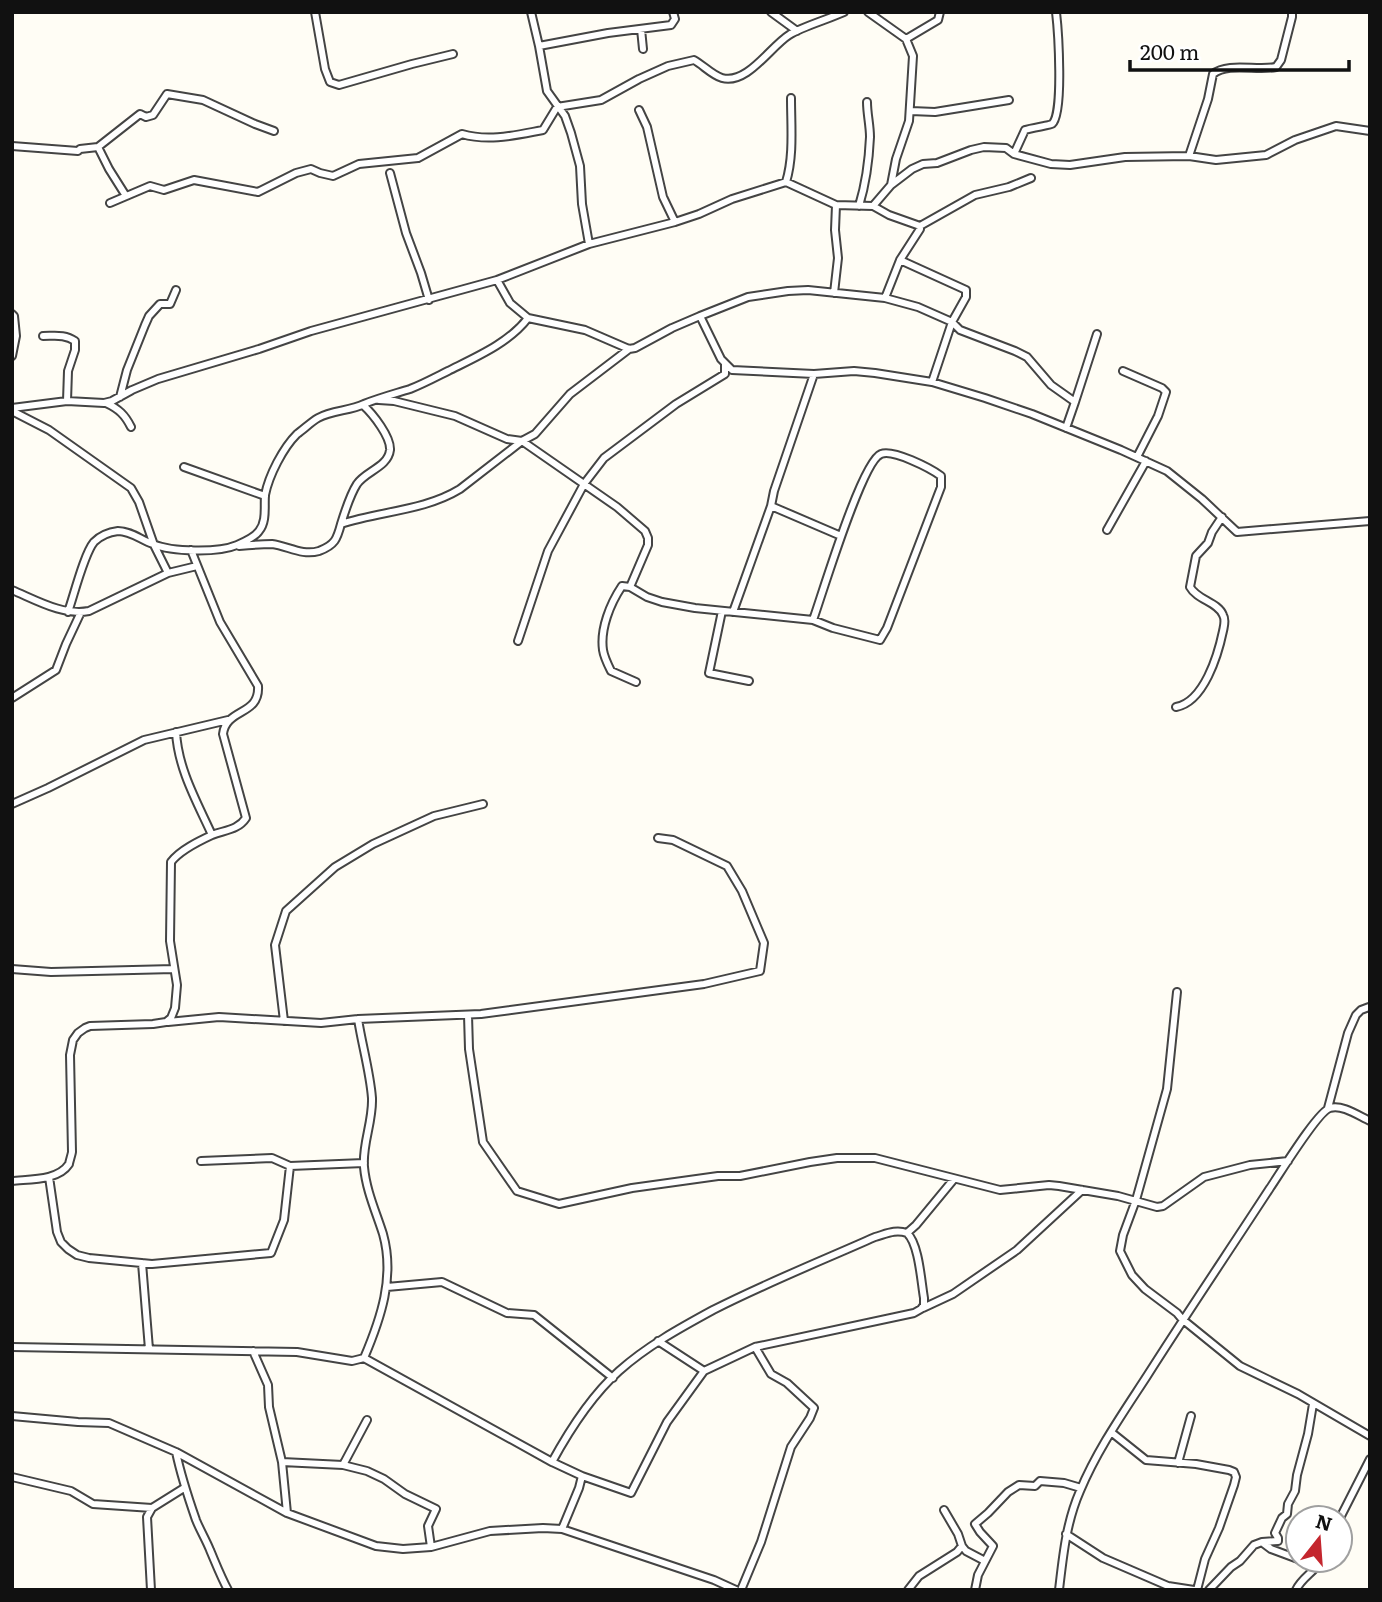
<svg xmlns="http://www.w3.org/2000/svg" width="1382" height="1602" font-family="Literata,serif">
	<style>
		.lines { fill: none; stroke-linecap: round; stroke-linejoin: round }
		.minor-casing { stroke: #444; stroke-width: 10 }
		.minor { stroke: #fff; stroke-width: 6 }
	</style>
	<rect width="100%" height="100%" fill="#fffdf5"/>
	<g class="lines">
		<g class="minor-casing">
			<path id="minor" d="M315,12L325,69L330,82L339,85L412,64L453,54
				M531,12L539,46L547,91L565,116L571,133L580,166L582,204L589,244
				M771,12L797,31
				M868,12L906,39L913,56L909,121L896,159L891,185L873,206
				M641,29L643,49
				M906,39L938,20L940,12
				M539,46L608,33L671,25L675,19L673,12
				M639,110L647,127L663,197L675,222
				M911,111L935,112L1009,100
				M12,146L78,151L80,149L98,147L140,114L146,117L153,115L167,94L203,100L255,124L274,131
				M98,147L109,169L126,196
				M1014,154L1025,130C1031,128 1051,125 1052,124C1064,114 1058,29 1056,12
				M1189,156L1208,99L1213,74C1228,62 1257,71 1276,67L1281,60L1292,17V12
				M390,173L406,233L421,273L429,300
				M786,182C794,156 791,126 791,98
				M891,185L912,169L923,164L937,163L971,150L984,147L1006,148L1014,154L1051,164L1070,165L1125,157L1189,156L1216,160L1266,155L1295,140L1336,126L1370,131
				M110,203L150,186L164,190L194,180L258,192L296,173L311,169L320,173L333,176L359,164L418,158L462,134C489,142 516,135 543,130L557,107L601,100L639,79L668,66L694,60C703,65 712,75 722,78C747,85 770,47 789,35C801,27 829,19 844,12
				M859,206C866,183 869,160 870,137C870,125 867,114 867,102
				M920,226L975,195L1009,187L1031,178
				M900,260L966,290V297L952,322L932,382
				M497,280L510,303L528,318L585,330L629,349L635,348L672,328L700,316L721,359L732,370L814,374L854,371L875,373L932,382L985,398L1032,414L1121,450L1167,471L1202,499L1237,532L1370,521
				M834,293L838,258L835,230L836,205
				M12,314L14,316L16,336L12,356
				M700,316L748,297L788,291L808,290L885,298L918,307L952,322L960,330L1015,351L1027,357L1051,385L1075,402L1066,428
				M43,336C55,336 65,334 75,341V350L68,371L67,401
				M1123,371L1162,388L1166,392L1158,416L1137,457
				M814,374L774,491L771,506L841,536
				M120,397L127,370L145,325L149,316L160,304H170L176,290
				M379,400L394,401L455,416L507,439L522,441L535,434L570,394L629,349
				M1075,402L1097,334
				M106,403C119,409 125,415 131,427
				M12,408L67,401L104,403L112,401L132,390L158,379L259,349L311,331L497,280L589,244L675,222L699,214L732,199L786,182L836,205L873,206L889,215L920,226V229L900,260L885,298
				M12,411L49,430L131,488L139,502L154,545L168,573
				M184,467L265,496
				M341,524C380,511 424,511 460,489L522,441L617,507L645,531L648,538V545L630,587L622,586C610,604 600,629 603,650C604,657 608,665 611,671L636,682
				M1107,530L1146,461
				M239,546C250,545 261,544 272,544C288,546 302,556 319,551C335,545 337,539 341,524C345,511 350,495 357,484C366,471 388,467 390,450C391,437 373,414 363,405
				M630,587L647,597L662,602L695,608L813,620L833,628L880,640L887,628L941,487V476C930,468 893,449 881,454C862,461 822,595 813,620
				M12,590C36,600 63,616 89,611L168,573L197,566
				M722,611L709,673L749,681
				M68,612C74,595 84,554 94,542C100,536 110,532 118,531C131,531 141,540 153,544C172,552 218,553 237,545C244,542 255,537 259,531C267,521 264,507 265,495C269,475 283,448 297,434C304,429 311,422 318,418C332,410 350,411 364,404C379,398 394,394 410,389C423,384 436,377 448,371C476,357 509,343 528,318
				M733,612L771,506
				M518,641L548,551L584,484L604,458L676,404L725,374V364
				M12,698L56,670L66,644L81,612
				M1176,707C1204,702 1218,655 1223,631C1224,626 1226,620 1223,615C1218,602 1197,600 1190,587L1196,556L1208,543L1212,532L1222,517
				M176,732C178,769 197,802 212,835
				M12,804L48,788L144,740L228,720
				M12,969L51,972L174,969
				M1177,992L1167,1089L1136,1200L1123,1235L1120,1251L1132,1275L1145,1289L1177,1313L1182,1319L1240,1366L1298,1394L1370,1436
				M468,1015L469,1049L483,1142L517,1191L559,1204L632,1188L718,1176H740L810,1162L837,1158H875L1000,1190L1049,1185L1059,1186L1118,1196L1157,1207L1163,1206L1204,1177L1250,1165L1288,1161
				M358,1019C362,1045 370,1072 372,1098C373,1122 362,1144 364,1167C366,1190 376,1212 383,1234C395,1277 381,1318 364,1358
				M284,1021L275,945L286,911L335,867L373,844L434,816L483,804
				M168,1022L219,1017L321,1023L358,1019L481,1014L704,984L760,971L764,943L742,891L727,866L673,840L658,838
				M1328,1108L1348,1033L1356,1015L1361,1010L1369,1007
				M201,1161L272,1158L290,1166L364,1163
				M49,1177L57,1232L61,1242L68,1249L77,1255L89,1258L152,1264L271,1253L284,1220L290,1166
				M12,1181C29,1179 58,1181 69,1164C69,1163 72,1153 72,1152L70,1055L73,1040L78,1033L85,1028L90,1026L153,1024L166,1022L171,1018L175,1008L177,985L170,941L171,862C180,850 199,841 212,835C225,830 238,830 246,818L223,734C226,708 260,716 258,686L220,622L191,550
				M142,1263L149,1349
				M387,1287L442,1282L507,1313L534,1315L613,1378
				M923,1308L953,1294L1017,1250L1082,1190
				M658,1341L704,1371L755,1347L914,1313L921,1309L924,1305V1298C921,1281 919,1244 907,1233
				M12,1347L297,1352L352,1361L364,1358L552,1462
				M253,1351L268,1385L269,1407L282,1462L287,1513
				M12,1416L78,1422L109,1423L176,1452L287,1513L376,1546L403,1549L431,1547L490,1531L543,1528L562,1529L714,1580L736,1590
				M1111,1432L1146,1460L1196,1464L1229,1470L1234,1472L1236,1477L1234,1485L1219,1528L1205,1559L1197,1590
				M176,1452C181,1476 188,1497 196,1520C200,1530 206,1540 210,1550C216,1564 221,1577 228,1590
				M282,1462L343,1465L367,1471L384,1479L405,1494L436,1509L428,1526L431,1547
				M1178,1463L1191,1416
				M343,1465L367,1420
				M582,1476L631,1493L667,1422L704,1371
				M12,1477L71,1491L93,1504L152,1508
				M944,1510L958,1534L962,1546L966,1551L985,1561
				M1340,1518L1370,1459
				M562,1529L579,1488L582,1476L552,1462C570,1429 591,1396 619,1371C647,1346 680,1328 713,1310C766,1283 821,1261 875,1237C886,1234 895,1229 907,1233L916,1225L954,1179
				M1066,1534L1103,1558L1168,1586L1194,1590
				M1263,1543L1271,1549L1298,1559
				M1300,1560L1318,1566
				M151,1590L147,1517L152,1508L184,1488
				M741,1590L761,1542L791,1447L810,1418L814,1408L787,1383L771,1374L755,1347
				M908,1590L919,1576L957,1552L962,1546
				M975,1590L978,1575L993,1546L980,1532L975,1524L988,1513L1008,1492L1019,1485L1035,1486L1040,1481L1064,1483L1081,1488
				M1059,1590C1063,1556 1066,1523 1080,1491C1097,1450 1123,1413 1147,1376C1187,1313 1229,1251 1270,1188C1279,1175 1318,1111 1330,1108C1342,1104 1359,1116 1370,1121
				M1209,1590L1231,1567L1240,1561L1254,1545L1262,1542L1278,1541V1538L1275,1533L1282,1518L1287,1514L1288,1504L1295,1491L1297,1475L1308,1434L1313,1404
				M1296,1590C1302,1577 1315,1572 1321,1560"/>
		</g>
		<use href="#minor" class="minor"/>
	</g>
	<rect width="1382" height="1602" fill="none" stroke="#111111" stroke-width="28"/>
	<g transform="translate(1319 1539) rotate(17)"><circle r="33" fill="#ffffff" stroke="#a0a0a0" stroke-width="2"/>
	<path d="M0-5L12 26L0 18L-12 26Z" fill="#c4262e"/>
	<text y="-10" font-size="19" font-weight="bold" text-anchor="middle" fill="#111111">N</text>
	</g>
	<path d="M1130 60v10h219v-10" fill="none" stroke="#111111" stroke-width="3.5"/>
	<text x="1140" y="60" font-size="21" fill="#111111" stroke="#ffffff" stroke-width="5" paint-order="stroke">200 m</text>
</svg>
